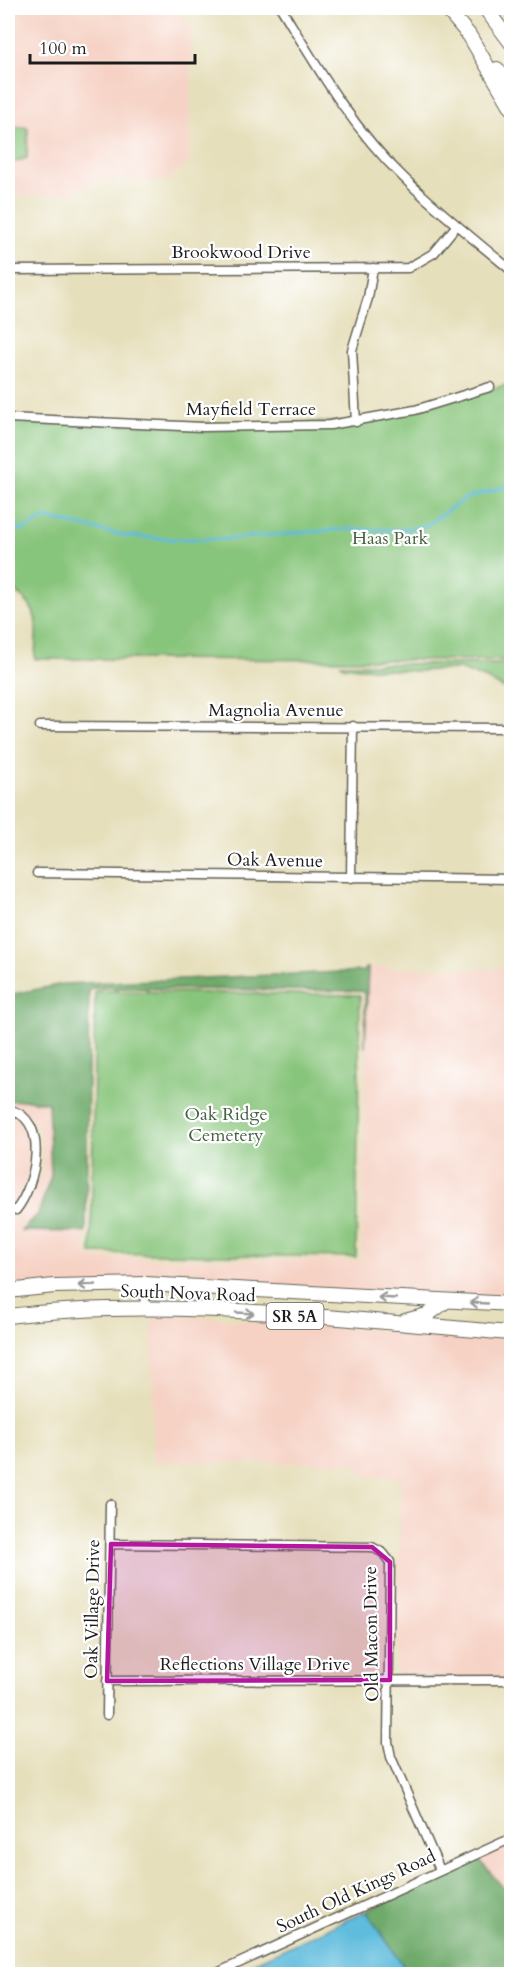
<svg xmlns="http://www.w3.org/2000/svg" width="519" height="1982" font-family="Cardo,serif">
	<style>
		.built { fill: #f6d2c4 }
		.green { fill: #88c57b; stroke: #52704c; stroke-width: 1.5 }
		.forest { fill: #6eaa6b; stroke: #456344; stroke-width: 1.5 }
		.water { fill: #5fbcdd; stroke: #3e6c7c; stroke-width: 1.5 }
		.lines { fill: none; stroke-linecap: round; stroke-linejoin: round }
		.stream { stroke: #5fbcdd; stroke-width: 3 }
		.minor-casing { stroke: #636054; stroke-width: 11 }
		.primary-casing { stroke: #636054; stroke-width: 16 }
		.minor { stroke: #fff; stroke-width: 8 }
		.primary { stroke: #fff; stroke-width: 14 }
		.oneway { stroke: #999 }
		.marked { fill: #b5179e; fill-opacity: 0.2; stroke: #b5179e; stroke-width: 4.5; stroke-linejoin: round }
		.labels { text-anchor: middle; stroke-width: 4.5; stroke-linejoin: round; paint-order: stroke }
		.shield { fill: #fff; stroke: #606060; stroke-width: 1.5 }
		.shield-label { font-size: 16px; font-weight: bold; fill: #1c1c1c }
		.street-label { font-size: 18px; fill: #1c1c1c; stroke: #fff }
		.park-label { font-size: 18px; fill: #476042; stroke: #fff }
	</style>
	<rect width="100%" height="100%" fill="#fff"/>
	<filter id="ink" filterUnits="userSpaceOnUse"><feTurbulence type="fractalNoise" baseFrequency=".0167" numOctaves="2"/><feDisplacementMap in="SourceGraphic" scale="12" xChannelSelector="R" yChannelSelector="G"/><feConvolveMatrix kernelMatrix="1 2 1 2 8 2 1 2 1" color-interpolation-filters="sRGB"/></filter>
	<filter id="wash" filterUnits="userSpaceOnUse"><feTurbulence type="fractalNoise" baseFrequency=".008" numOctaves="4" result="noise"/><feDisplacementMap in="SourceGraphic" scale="24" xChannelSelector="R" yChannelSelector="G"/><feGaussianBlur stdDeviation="1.35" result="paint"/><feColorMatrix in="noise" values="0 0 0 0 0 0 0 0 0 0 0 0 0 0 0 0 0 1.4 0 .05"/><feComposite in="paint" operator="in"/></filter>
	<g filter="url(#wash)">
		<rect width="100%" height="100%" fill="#e6dfbb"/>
		<path class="built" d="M8,8H162L165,12L184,16L192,30L189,162L168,181L101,180L70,194L8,196Z
			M368,968L511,969V1299L446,1293L8,1286V1115L19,1121L27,1136L30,1168L19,1197L8,1212L18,1218L31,1201L43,1169L40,1134L30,1115L8,1104V1101L28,1100L48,1102L51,1176L38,1214L22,1231L86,1234V1254L91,1258L359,1261L361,1258Z
			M152,1314L511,1339V1678L396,1676L401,1479L361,1475L360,1463L153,1462Z
			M511,1844V1897L479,1859Z"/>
		<path class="green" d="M21,127L28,128L27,158L14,162L8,159V128Z
			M511,384V660L35,659C36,622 43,608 8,587V418L110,424L356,422Z
			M341,664H511V693L487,679L459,669L414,671L344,667Z
			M95,991L360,995L356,1257L91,1253Z"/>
		<path class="forest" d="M366,968H368L365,1048V995L362,991L92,988L89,991L86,1232L21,1231L38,1214L51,1176L48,1103L28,1100L8,1101V995L63,984L365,971Z
			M479,1859L511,1897V1974H398L402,1965L366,1911Z"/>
		<path class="water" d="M366,1911L403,1965L398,1974H229Z"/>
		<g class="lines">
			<path class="stream" d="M8,525L23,530L46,518L126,536L170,539H224L345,529L397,530L425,526L466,498L512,485"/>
		</g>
	</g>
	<g filter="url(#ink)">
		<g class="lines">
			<g class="minor-casing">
				<path id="minor" d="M281,8C316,65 352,128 401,175C435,209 475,240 512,271
					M8,270L408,268L434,253L457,225
					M8,418L203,427L330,425L415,410L490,387
					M356,422L352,350L368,298L373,268
					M40,726L512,728
					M37,873L512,879
					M351,878L353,726
					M8,1109C51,1119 36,1185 16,1210
					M144,1308L146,1284
					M111,1544L372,1547L383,1553L390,1562L388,1742L391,1757L440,1870
					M107,1681L512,1680
					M107,1715L110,1504
					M215,1974L512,1838"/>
			</g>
			<g class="primary-casing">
				<path id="primary" d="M446,8L469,35L512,108
					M485,8L512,44
					M497,69L512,88
					M8,1291L54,1286L146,1284L512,1304
					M8,1316C170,1296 348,1320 512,1333
					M405,1321L427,1315L446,1301"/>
			</g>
			<use href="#minor" class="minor"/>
			<use href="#primary" class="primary"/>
		</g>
		<defs><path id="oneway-shaft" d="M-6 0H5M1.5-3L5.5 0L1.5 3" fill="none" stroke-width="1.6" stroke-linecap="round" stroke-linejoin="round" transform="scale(1.5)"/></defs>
		<g class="oneway">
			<use href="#oneway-shaft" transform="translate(87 1285) rotate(177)"/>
			<use href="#oneway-shaft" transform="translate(387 1298) rotate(-177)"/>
			<use href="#oneway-shaft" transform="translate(479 1303) rotate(-177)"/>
			<use href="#oneway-shaft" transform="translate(245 1313) rotate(3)"/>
		</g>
	</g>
	<path class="marked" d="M111,1544L372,1547L390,1562V1680L107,1681Z"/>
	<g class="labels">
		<rect class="shield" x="266.5" y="1303" width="57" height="26" rx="4.5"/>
		<g class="shield-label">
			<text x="295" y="1322">SR 5A</text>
		</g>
		<g class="street-label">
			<text x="241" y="258">Brookwood Drive</text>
			<text x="251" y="415">Mayfield Terrace</text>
			<text x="276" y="716">Magnolia Avenue</text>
			<text transform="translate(275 860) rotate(1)" y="6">Oak Avenue</text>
			<text transform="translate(188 1293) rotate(2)" y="6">South Nova Road</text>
			<text transform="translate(92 1609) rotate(-89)" y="6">Oak Village Drive</text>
			<text transform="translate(371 1634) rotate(-91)" y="6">Old Macon Drive</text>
			<text x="255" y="1670">Reflections Village Drive</text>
			<text transform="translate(356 1891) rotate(-25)" y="6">South Old Kings Road</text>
		</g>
		<g class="park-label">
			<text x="390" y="544">Haas Park</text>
			<text x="226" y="1120">Oak Ridge<tspan x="226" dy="21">Cemetery</tspan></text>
		</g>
	</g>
	<rect width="519" height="1982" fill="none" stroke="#fff" stroke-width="30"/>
	<path d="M30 54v9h165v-9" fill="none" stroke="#1c1c1c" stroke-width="3"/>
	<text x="39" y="54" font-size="18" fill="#1c1c1c" stroke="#ffffff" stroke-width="4.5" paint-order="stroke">100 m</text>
</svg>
